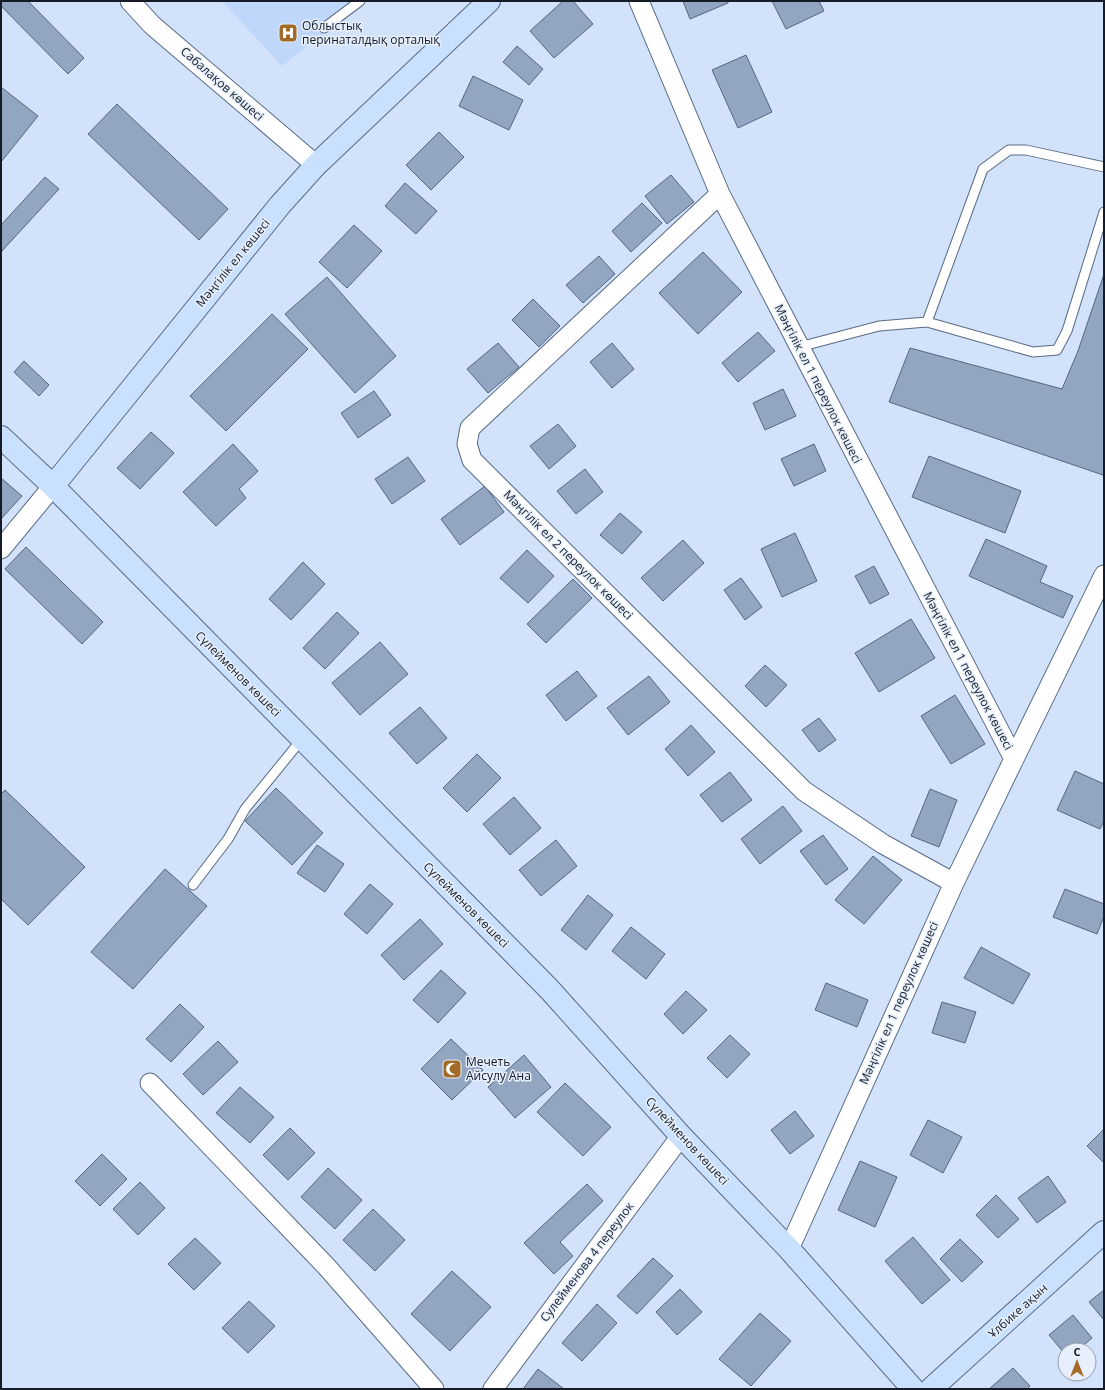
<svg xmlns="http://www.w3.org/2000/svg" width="1105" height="1390" font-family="'Open Sans',sans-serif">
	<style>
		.built { fill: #bed7fa }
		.building { fill: #92a5c1; stroke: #546680 }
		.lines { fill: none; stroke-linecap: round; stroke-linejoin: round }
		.lane-casing { stroke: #586a84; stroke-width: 11 }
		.street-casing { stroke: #586a84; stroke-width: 21 }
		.secondary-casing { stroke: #586a84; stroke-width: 24 }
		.lane { stroke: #fff; stroke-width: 9 }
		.street { stroke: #fff; stroke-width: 19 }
		.secondary { stroke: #c9e0fe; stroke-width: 22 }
		.labels { text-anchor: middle; stroke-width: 3; stroke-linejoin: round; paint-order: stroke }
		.poi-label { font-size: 12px; fill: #151c27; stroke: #e6effb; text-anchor: start }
		.street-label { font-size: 12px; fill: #151c27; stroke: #e6effb }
	</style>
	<rect width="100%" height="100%" fill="#d2e2fa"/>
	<path class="built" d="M222,1H365L282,66Z"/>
	<path class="building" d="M1,1H28L84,58L68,74L1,6Z
		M563,1H573L593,24L554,58L530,31Z
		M683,1H728V3L690,19Z
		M772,1H819L824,11L786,29Z
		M517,46L543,69L529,85L503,62Z
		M746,55L772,112L738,128L712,70Z
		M473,76L523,100L509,130L459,106Z
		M1,87L38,116L1,162Z
		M117,104L228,209L199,240L88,134Z
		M439,132L464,157L431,190L406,165Z
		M671,175L694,202L667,224L645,196Z
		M45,177L59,189L1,252V225Z
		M405,183L437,211L416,234L385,206Z
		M642,203L662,223L631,252L612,231Z
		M354,225L382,251L347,288L319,262Z
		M703,252L742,292L698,334L659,293Z
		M599,256L615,274L583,303L566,285Z
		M1104,274V472L1103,475L889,402L910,348L1062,389L1078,351Z
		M327,277L396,356L355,393L285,314Z
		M533,299L560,326L539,347L512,320Z
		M272,314L308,349L226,431L190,396Z
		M758,332L775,351L738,382L722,363Z
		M498,343L519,367L488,393L467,369Z
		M612,343L634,369L612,388L590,362Z
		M24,361L49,385L39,396L14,372Z
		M783,389L796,416L765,430L753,403Z
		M374,391L391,415L358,438L341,413Z
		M558,424L576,446L549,469L530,446Z
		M151,432L174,453L140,489L117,468Z
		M233,444L258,471L239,489L246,498L216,526L183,492Z
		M814,444L826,471L794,486L781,459Z
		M929,456L1021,491L1005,533L912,497Z
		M408,457L425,481L392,504L375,479Z
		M585,469L603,492L576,514L557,491Z
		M1,478L22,496L1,519Z
		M485,486L504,512L460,545L441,519Z
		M620,513L642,532L622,554L600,535Z
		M795,533L817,581L782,597L761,549Z
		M986,539L1047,566L1040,582L1073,596L1063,618L969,576Z
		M683,540L704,563L663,601L641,578Z
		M26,547L103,622L82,644L5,569Z
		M527,550L554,576L528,603L500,578Z
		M303,562L325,584L291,620L269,599Z
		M874,566L889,594L870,604L855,576Z
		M741,578L762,607L745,620L724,590Z
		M573,579L592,598L546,643L527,624Z
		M337,612L359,633L325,669L303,648Z
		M911,619L935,658L879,692L855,653Z
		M380,642L408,674L360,715L332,683Z
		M765,665L787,685L766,707L745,686Z
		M577,671L597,696L566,721L546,695Z
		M649,676L670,702L628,735L607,708Z
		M955,695L985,744L951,764L921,716Z
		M420,707L447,738L417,764L389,733Z
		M819,718L836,740L819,752L802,730Z
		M691,725L715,752L688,776L665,749Z
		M477,754L501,778L467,812L443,788Z
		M1075,771L1104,784V821L1100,829L1057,810Z
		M730,772L752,800L722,822L700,795Z
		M276,788L323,833L292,865L245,821Z
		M930,789L957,800L939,847L911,836Z
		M5,790L85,867L28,925L1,899V794Z
		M514,797L541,828L510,855L483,824Z
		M783,806L802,831L760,864L741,839Z
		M823,835L848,869L826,885L800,851Z
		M556,840L577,866L541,896L519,870Z
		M317,845L344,864L325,892L297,873Z
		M873,856L902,880L864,924L835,900Z
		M165,869L207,906L133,989L91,952Z
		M370,884L393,904L367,934L344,914Z
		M1065,889L1104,904V916L1097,934L1053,917Z
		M588,895L613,915L586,950L561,930Z
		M420,919L443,944L404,980L381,955Z
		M631,927L665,954L646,979L612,951Z
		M981,947L1030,974L1013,1004L964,978Z
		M441,970L466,993L438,1023L413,1000Z
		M826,983L868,1000L857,1027L815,1010Z
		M686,991L707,1010L683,1034L664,1014Z
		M942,1002L976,1012L965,1043L932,1033Z
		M180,1004L204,1027L171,1062L146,1039Z
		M730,1035L750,1054L727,1078L707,1058Z
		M451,1039L483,1070L452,1100L421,1069Z
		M218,1041L238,1062L203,1095L183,1074Z
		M524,1055L551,1087L515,1118L488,1087Z
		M565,1083L611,1127L583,1156L537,1112Z
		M240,1087L274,1117L250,1143L216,1113Z
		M795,1111L814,1136L790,1154L771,1130Z
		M928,1120L962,1137L943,1173L910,1155Z
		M290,1128L315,1153L288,1180L263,1155Z
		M1104,1129V1163L1087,1146Z
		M102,1154L127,1179L100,1206L75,1181Z
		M860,1161L897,1177L875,1227L838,1210Z
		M328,1168L362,1200L335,1229L301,1197Z
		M1048,1176L1066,1202L1037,1223L1018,1198Z
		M140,1182L165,1208L138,1235L113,1209Z
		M587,1184L603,1201L560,1242L573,1256L554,1274L524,1243Z
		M996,1195L1019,1219L998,1238L976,1215Z
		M373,1209L405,1240L375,1271L343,1240Z
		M913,1237L950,1280L922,1304L885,1261Z
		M195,1238L221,1263L194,1290L168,1264Z
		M960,1239L983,1262L962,1282L940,1259Z
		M653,1258L673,1276L637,1314L617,1296Z
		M452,1271L491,1307L450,1351L411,1314Z
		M680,1289L702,1312L677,1335L656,1312Z
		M1104,1290V1320L1089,1302Z
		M249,1301L275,1326L248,1353L222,1328Z
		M597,1304L617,1323L582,1361L562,1343Z
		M760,1313L791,1341L751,1386L719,1359Z
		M1073,1315L1092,1338L1078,1350H1065V1354L1049,1335Z
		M1013,1368L1030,1386L1027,1389H989Z
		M538,1369L564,1389H523Z"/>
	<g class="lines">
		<g class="lane-casing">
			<path id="lane" d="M324,28L360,1
				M927,322L983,169L1009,150H1026L1104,167
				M799,347L879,326L927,322L1033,352L1057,350L1067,331L1104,212
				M193,885L228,839L245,809L302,739"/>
		</g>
		<g class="street-casing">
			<path id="street" d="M130,1L152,25L316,165
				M639,1L720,194L1014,759L954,883L789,1249
				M720,194L470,428L467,444L472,460L804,791L883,844L954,883
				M1,549L53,486
				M1014,759L1104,575
				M150,1083L326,1266L434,1389
				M493,1389L681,1136"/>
		</g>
		<g class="secondary-casing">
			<path id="secondary" d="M1,437L53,486L550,990L681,1136L789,1249L913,1389
				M53,486L280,205L316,165L489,1
				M931,1389L1104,1232"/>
		</g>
		<use href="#lane" class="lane"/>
		<use href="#street" class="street"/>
		<use href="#secondary" class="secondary"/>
	</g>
	<defs>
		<g id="hospital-square" transform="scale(1)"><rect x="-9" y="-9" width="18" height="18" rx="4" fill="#a36a28" stroke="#e6effb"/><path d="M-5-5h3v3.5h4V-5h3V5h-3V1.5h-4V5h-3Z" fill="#fff"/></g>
		<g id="mosque-square" transform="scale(1)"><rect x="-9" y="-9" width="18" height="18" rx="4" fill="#a36a28" stroke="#e6effb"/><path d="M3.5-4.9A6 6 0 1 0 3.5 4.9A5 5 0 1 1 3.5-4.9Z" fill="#fff"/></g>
	</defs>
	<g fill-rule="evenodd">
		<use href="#hospital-square" x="288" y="33"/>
		<use href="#mosque-square" x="452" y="1069"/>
	</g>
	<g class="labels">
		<g class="poi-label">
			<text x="302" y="30">Облыстық<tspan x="302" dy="14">перинаталдық орталық</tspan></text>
			<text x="466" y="1066">Мечеть<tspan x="466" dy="14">Айсулу Ана</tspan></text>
		</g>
		<g class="street-label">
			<text transform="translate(222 84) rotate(41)" y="4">Сабалақов көшесі</text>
			<text transform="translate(233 263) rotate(-51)" y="4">Мәңгілік ел көшесі</text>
			<text transform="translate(818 384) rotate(63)" y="4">Мәңгілік ел 1 переулок көшесі</text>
			<text transform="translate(568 555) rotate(45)" y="4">Мәңгілік ел 2 переулок көшесі</text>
			<text transform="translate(968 671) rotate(62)" y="4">Мәңгілік ел 1 переулок көшесі</text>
			<text transform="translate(238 674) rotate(45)" y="4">Сүлейменов көшесі</text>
			<text transform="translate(466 905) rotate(45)" y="4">Сүлейменов көшесі</text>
			<text transform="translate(899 1003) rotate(-66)" y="4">Мәңгілік ел 1 переулок көшесі</text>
			<text transform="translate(687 1141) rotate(47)" y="4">Сүлейменов көшесі</text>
			<text transform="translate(587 1262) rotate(-53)" y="4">Сулейменова 4 переулок</text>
			<text transform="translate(1018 1311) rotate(-42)" y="4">Ұлбике ақын</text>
		</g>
	</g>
	<rect width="1105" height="1390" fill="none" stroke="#151c27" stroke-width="4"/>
	<g transform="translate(1077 1362)"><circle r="19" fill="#e6effb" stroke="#929ba6"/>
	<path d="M0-3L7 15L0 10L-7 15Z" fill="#a36a28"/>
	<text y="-6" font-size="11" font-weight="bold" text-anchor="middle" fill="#151c27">С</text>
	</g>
</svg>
